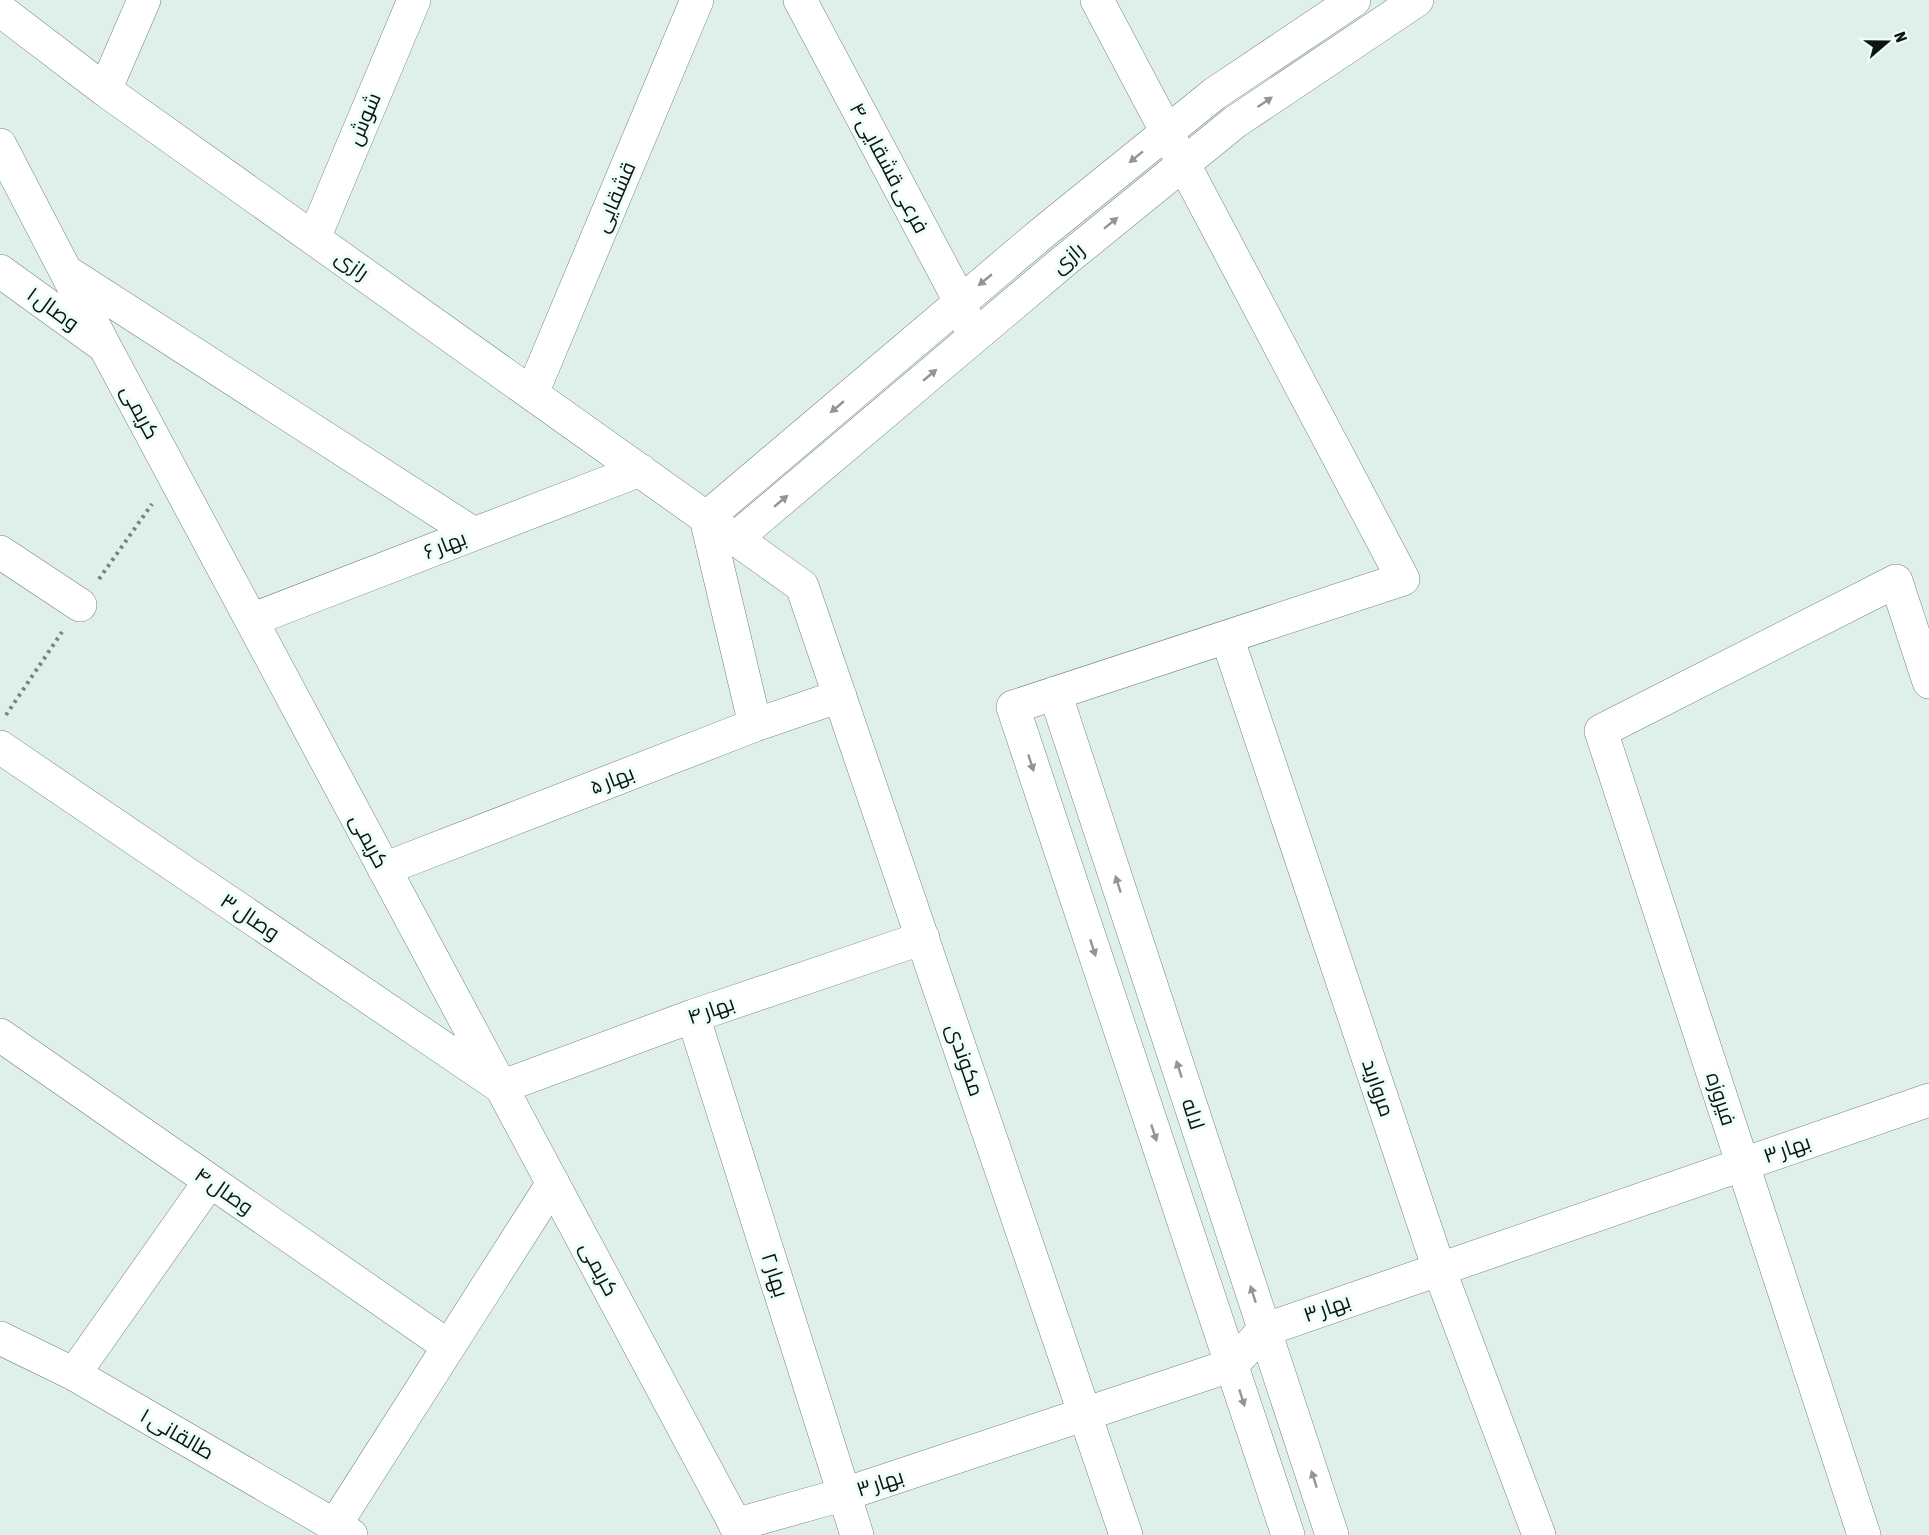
<svg xmlns="http://www.w3.org/2000/svg" width="1929" height="1535" font-family="'Asap Condensed',Cairo,sans-serif">
	<style>
		.lines { fill: none; stroke-linecap: round; stroke-linejoin: round }
		.minor-casing { stroke: #75847f; stroke-width: 34 }
		.path { stroke: #77837f; stroke-width: 4; stroke-dasharray: 3 4.5; stroke-linecap: butt }
		.minor { stroke: #fff; stroke-width: 33 }
		.oneway { fill: #939594 }
		.labels { text-anchor: middle; stroke-width: 6; stroke-linejoin: round; paint-order: stroke }
		.street-label { font-size: 21px; fill: #0e1412; stroke: #ecfef7 }
	</style>
	<rect width="100%" height="100%" fill="#dff0ea"/>
	<g class="lines">
		<g class="minor-casing">
			<path id="minor" d="M800,0L960,301L967,322
				M1097,0L1403,579L1013,707L1288,1535
				M0,10L105,90L802,586L1126,1535
				M105,90L144,0
				M0,145L105,347L741,1535
				M314,238L414,0
				M0,271L101,344
				M67,272L474,534
				M532,393L697,0
				M736,538L1064,261L1235,122L1417,0
				M0,552L80,605
				M251,620L640,470
				M1227,637L1439,1269L1539,1535
				M1055,693L1332,1535
				M755,725L706,518L1041,234L1214,94L1354,0
				M0,747L501,1087L693,1016L923,938
				M384,869L755,725L840,696
				M693,1016L857,1535
				M0,1035L448,1346
				M0,1338L74,1374L351,1535
				M74,1374L210,1181
				M335,1525L553,1183
				M735,1525L845,1494L1232,1365L1264,1330L1929,1100
				M1864,1535L1601,731L1896,581L1929,682"/>
		</g>
		<path class="path" d="M99,579L152,504
			M6,715L62,632"/>
		<use href="#minor" class="minor"/>
	</g>
	<defs><path id="oneway-solid" d="M-6-.8H1V-3.2L6.5 0L1 3.2V.8H-6Z" transform="scale(1.5)"/></defs>
	<g class="oneway">
		<use href="#oneway-solid" transform="translate(1265 102) rotate(-34)"/>
		<use href="#oneway-solid" transform="translate(1136 157) rotate(141)"/>
		<use href="#oneway-solid" transform="translate(1111 223) rotate(-39)"/>
		<use href="#oneway-solid" transform="translate(985 280) rotate(140)"/>
		<use href="#oneway-solid" transform="translate(930 375) rotate(-40)"/>
		<use href="#oneway-solid" transform="translate(837 407) rotate(140)"/>
		<use href="#oneway-solid" transform="translate(781 501) rotate(-40)"/>
		<use href="#oneway-solid" transform="translate(1031 763) rotate(72)"/>
		<use href="#oneway-solid" transform="translate(1118 884) rotate(-108)"/>
		<use href="#oneway-solid" transform="translate(1093 948) rotate(72)"/>
		<use href="#oneway-solid" transform="translate(1179 1069) rotate(-108)"/>
		<use href="#oneway-solid" transform="translate(1154 1133) rotate(72)"/>
		<use href="#oneway-solid" transform="translate(1253 1294) rotate(-108)"/>
		<use href="#oneway-solid" transform="translate(1242 1398) rotate(72)"/>
		<use href="#oneway-solid" transform="translate(1314 1479) rotate(-108)"/>
	</g>
	<g class="labels">
		<g class="street-label">
			<text transform="translate(364 119) rotate(-67)" y="7">شوش</text>
			<text transform="translate(889 168) rotate(62)" y="7">فرعی قشقایی ۴</text>
			<text transform="translate(615 197) rotate(-67)" y="7">قشقایی</text>
			<text transform="translate(1068 258) rotate(-40)" y="7">رازی</text>
			<text transform="translate(352 265) rotate(35)" y="7">رازی</text>
			<text transform="translate(53 309) rotate(36)" y="7">وصال ۱</text>
			<text transform="translate(140 412) rotate(62)" y="7">کریمی</text>
			<text transform="translate(445 545) rotate(-21)" y="7">بهار ۶</text>
			<text transform="translate(612 780) rotate(-21)" y="7">بهار ۵</text>
			<text transform="translate(369 841) rotate(62)" y="7">کریمی</text>
			<text transform="translate(250 917) rotate(34)" y="7">وصال ۳</text>
			<text transform="translate(711 1010) rotate(-19)" y="7">بهار ۴</text>
			<text transform="translate(965 1060) rotate(71)" y="7">مکوندی</text>
			<text transform="translate(1378 1088) rotate(71)" y="7">مروارید</text>
			<text transform="translate(1721 1099) rotate(72)" y="7">فیروزه</text>
			<text transform="translate(1193 1114) rotate(72)" y="7">لاله</text>
			<text transform="translate(1787 1149) rotate(-19)" y="7">بهار ۳</text>
			<text transform="translate(224 1191) rotate(35)" y="7">وصال ۴</text>
			<text transform="translate(599 1269) rotate(62)" y="7">کریمی</text>
			<text transform="translate(775 1275) rotate(72)" y="7">بهار ۲</text>
			<text transform="translate(1327 1308) rotate(-19)" y="7">بهار ۳</text>
			<text transform="translate(177 1434) rotate(30)" y="7">طالقانی ۱</text>
			<text transform="translate(880 1483) rotate(-18)" y="7">بهار ۳</text>
		</g>
	</g>
	<g transform="translate(1887 42) rotate(70)" stroke="#ecfef7" stroke-width="4.5" paint-order="stroke">
	<path d="M0-4.5L10 22L0 15L-10 22Z" fill="#0e1412"/>
	<text y="-9" font-size="16" font-weight="bold" text-anchor="middle" fill="#0e1412">N</text>
	</g>
</svg>
